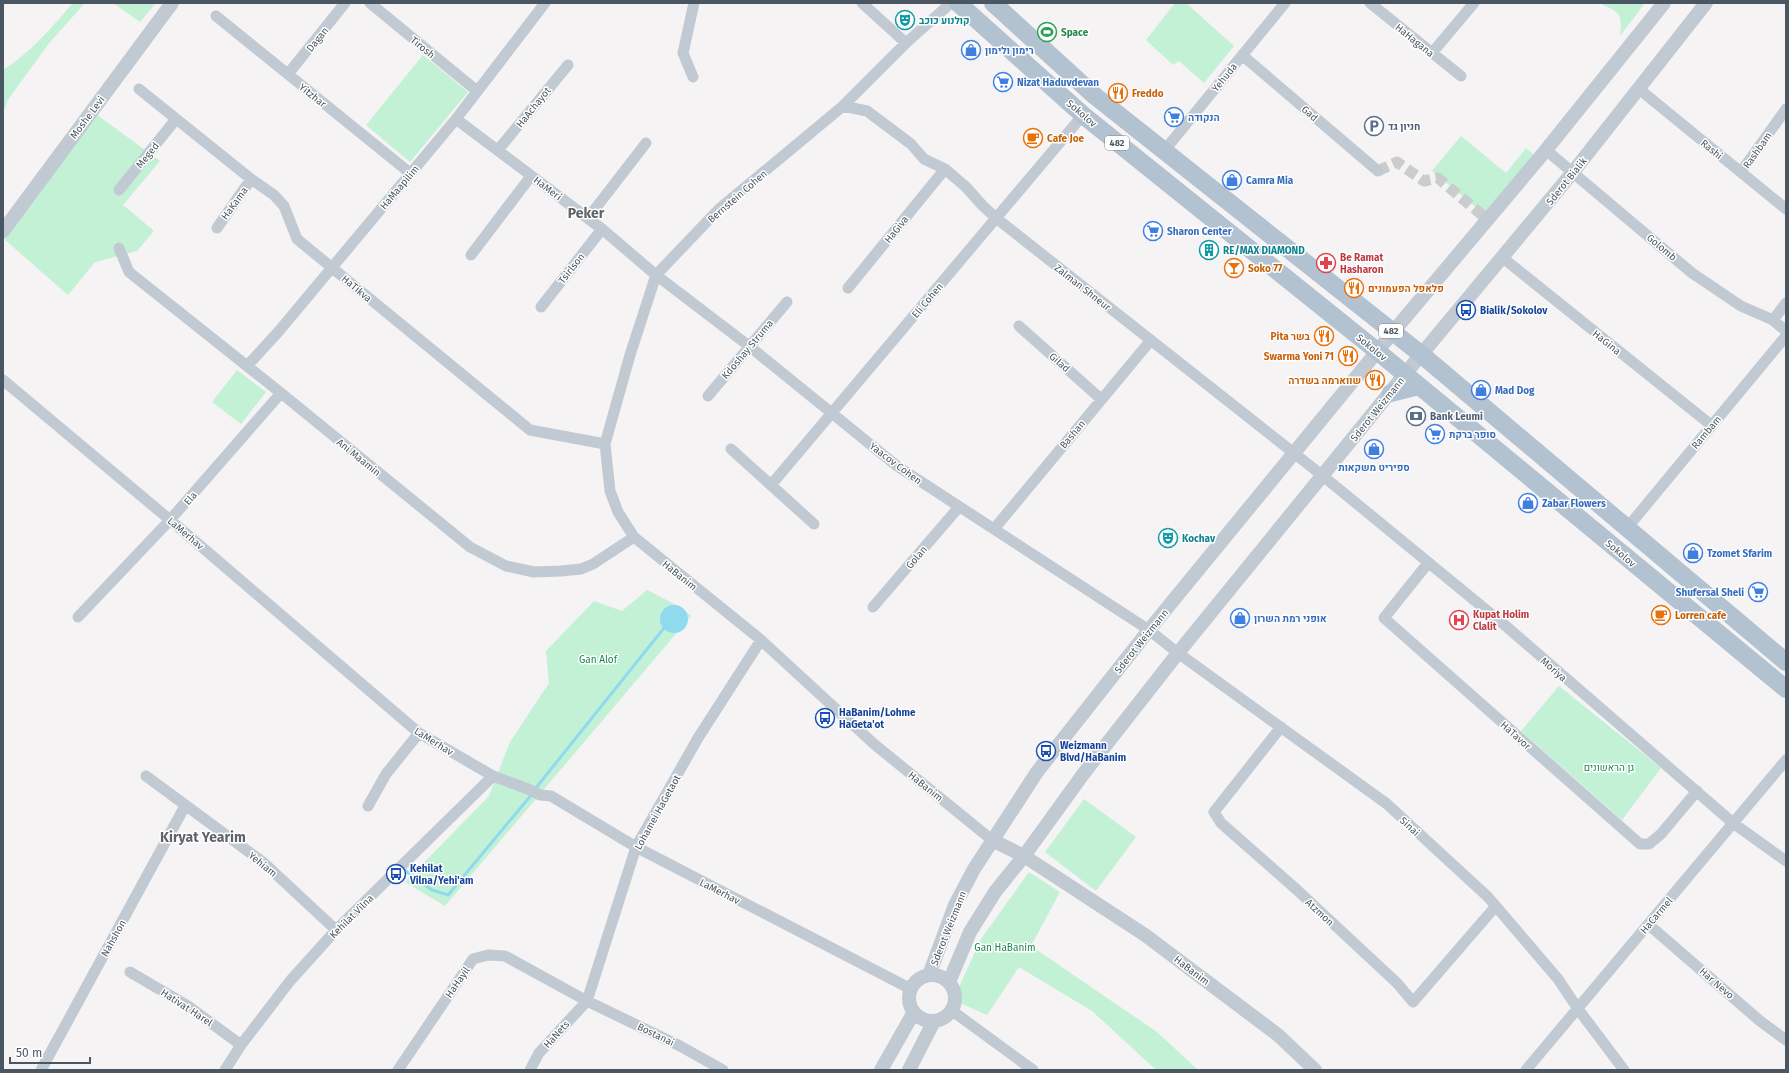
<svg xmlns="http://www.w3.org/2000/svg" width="1789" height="1073" font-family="'Fira Sans',Heebo,sans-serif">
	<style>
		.green { fill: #c3f1d5 }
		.water { fill: #90daee }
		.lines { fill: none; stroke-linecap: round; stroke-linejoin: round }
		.stream { stroke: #90daee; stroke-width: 3 }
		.minor-tunnel { stroke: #caccce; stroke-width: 11; stroke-dasharray: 11 5.5; stroke-linecap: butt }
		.minor { stroke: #c1cad2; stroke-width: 11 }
		.tertiary { stroke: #c1cad2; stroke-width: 14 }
		.primary { stroke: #b3c2d1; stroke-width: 18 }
		.labels { text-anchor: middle; stroke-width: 3; stroke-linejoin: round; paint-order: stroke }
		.shield { fill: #fff; stroke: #808990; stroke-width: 1 }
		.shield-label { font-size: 9px; font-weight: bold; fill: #4a5661 }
		.culture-label { font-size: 10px; font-weight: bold; fill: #0d838f; stroke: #fff; text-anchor: start }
		.leisure-label { font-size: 10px; font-weight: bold; fill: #27864d; stroke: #fff; text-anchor: start }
		.street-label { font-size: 10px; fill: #4a5661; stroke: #fff }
		.shop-label { font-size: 10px; font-weight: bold; fill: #366cbe; stroke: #fff; text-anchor: start }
		.food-label { font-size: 10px; font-weight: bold; fill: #c56008; stroke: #fff; text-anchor: start }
		.service-label { font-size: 10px; font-weight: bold; fill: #4e5e75; stroke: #fff; text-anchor: start }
		.health-label { font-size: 10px; font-weight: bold; fill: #be3a42; stroke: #fff; text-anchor: start }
		.transit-label { font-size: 10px; font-weight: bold; fill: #164399; stroke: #fff; text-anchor: start }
		.park-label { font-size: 10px; fill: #17864f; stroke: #fff }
		.district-label { font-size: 14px; font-weight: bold; fill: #5f6368; stroke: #fff }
	</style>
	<rect width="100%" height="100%" fill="#f5f3f3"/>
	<path class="green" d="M73,3H85L50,42L7,101L6,106L3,110V70C30,53 52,27 73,3Z
		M113,3H156L140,22Z
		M1175,3H1186L1234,46L1204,83L1179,61L1173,65L1146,40Z
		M1599,3H1645L1620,36C1623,13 1619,12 1599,3Z
		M423,55L468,92L410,162L366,125Z
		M96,114L160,161L123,205L154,231L137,251L95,262L68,295L4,239Z
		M1461,136L1506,173L1526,148L1535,156L1486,216L1432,171Z
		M237,370L266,392L241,424L212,402Z
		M647,590L682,608L691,616L445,906L405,882L489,796L510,742L549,683L546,651L594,601L622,611Z
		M1559,686L1661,768L1622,820L1521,731Z
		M1084,799L1136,837L1096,891L1045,852Z
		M1029,872L1060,892L1031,946L1157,1032L1198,1070H1156L1092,1011L1019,967L987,1015L960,1003V985L981,939Z"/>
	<path class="water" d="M660 619a14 14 0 1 1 28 0a14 14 0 1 1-28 0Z"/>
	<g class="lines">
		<path class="stream" d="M535,789L664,628
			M403,869L432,890L448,895L532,794"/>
		<path class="minor-tunnel" d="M1378,171L1397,162L1424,181L1438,178L1488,220"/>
		<path class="minor" d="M370,3L477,91
			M862,3L906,43
			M951,3L906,43L843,106L719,209L656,275L630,355L605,444L610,491L618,512L634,537L761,640L874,744L992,840
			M1370,3L1461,76
			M216,16L410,173
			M1432,53L1474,3
			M1242,55L1378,171
			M288,74L345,3
			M693,77L683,53L694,3
			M139,89L251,179L274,195L284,206L297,239L530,430L605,444
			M1639,89L1786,209
			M843,106L867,111L911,144L924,159L945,169L966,187L982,205L996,218L1323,476L1507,627L1733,823L1786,861
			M456,119L602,229L656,275L749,346L897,466L1149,630L1178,653L1387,804L1488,897L1558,979L1578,1009L1624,1070
			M498,150L568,65
			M1546,150L1692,273L1741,306L1773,320L1786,331
			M1164,151L1285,3
			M1741,172L1786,109
			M119,190L176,119
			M588,218L646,143
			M217,228L251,179
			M119,248L129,272L281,393L470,547L506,566L534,572L561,571L581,569L593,564L634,537
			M471,255L531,176
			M1503,258L1711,425
			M848,288L945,169
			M541,307L602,229
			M1773,320L1786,303
			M1019,326L1101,399
			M247,366L279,331L456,119L545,3
			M3,380L182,530L419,733L493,776L528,789L540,795L551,796L636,847L911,989
			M708,396L787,302
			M731,449L814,524
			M771,485L1083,115
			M1627,528L1786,336
			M994,529L1151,340
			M1428,563L1384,618L1640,844H1649L1661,834L1697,791
			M873,607L959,507
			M78,617L170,520L281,393
			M1281,727L1214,812L1221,823L1296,889L1397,983L1413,1002L1495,907
			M146,776L264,863L336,930
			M368,806L386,774L419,733
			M1649,925L1760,1021L1786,1040
			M130,972L188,1006L241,1045
			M951,1010L1033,1070
			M41,1070L185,806
			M225,1070L241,1045L290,981L336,930L493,776
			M398,1070L473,959L488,955L505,956L587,1001L680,1046L723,1070
			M530,1070L539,1053L587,1001L636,847L698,738L761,640
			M1526,1070L1786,760"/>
		<path class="tertiary" d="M3,231L172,3
			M992,840L1024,856L1145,935L1278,1035L1315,1070
			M929,975L955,905L974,869L1037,772L1149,630L1398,326L1546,150L1664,3
			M909 998a23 23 0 1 1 46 0a23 23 0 1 1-46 0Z
			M949,982L970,932L995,892L1024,856L1084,773L1178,653L1405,374L1573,172L1706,3
			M881,1070L914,1012
			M909,1070L934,1021"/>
		<path class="primary" d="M958,3L1083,115L1377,351L1786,689
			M993,3L1095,96L1422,355L1786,662
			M1391,393L1419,386"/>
	</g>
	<defs>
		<g id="theatre-ring" transform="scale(1)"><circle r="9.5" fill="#fff" stroke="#0f9aa8" stroke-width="1.5"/><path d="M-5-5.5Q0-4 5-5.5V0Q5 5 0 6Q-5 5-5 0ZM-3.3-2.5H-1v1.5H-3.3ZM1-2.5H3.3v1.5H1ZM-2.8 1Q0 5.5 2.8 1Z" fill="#0f9aa8"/></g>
		<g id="stadium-ring" transform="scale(1)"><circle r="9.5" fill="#fff" stroke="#2e9e5b" stroke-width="1.5"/><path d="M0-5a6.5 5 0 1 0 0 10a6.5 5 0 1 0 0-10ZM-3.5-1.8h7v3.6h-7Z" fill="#2e9e5b"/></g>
		<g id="shop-ring" transform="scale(1)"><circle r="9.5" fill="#fff" stroke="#3f7fe0" stroke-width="1.5"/><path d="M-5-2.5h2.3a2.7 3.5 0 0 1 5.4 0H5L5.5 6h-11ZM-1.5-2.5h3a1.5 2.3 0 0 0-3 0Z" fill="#3f7fe0"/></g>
		<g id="supermarket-ring" transform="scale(1)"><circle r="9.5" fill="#fff" stroke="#3f7fe0" stroke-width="1.5"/><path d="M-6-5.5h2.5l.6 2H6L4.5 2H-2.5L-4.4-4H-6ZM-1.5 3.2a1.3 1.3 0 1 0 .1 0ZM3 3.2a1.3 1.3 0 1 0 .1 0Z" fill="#3f7fe0"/></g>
		<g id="restaurant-ring" transform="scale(1)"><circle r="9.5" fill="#fff" stroke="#e8710a" stroke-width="1.5"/><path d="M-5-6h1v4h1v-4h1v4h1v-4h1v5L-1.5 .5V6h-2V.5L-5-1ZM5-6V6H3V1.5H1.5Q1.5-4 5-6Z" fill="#e8710a"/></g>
		<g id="parking-ring" transform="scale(1)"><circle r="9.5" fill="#fff" stroke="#5c6f8a" stroke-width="1.5"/><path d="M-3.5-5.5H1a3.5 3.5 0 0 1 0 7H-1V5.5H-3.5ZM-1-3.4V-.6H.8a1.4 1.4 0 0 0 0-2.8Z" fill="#5c6f8a"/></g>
		<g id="cafe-ring" transform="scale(1)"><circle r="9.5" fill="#fff" stroke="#e8710a" stroke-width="1.5"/><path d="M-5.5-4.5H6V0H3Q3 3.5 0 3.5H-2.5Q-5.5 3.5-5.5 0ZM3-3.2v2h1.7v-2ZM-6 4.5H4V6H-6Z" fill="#e8710a"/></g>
		<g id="building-ring" transform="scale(1)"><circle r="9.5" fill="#fff" stroke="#0f9aa8" stroke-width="1.5"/><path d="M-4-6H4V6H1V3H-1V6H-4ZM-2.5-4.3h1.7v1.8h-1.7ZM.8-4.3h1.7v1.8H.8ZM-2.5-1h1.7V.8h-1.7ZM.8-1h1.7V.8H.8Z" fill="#0f9aa8"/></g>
		<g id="pharmacy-ring" transform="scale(1)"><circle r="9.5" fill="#fff" stroke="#e0444e" stroke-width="1.5"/><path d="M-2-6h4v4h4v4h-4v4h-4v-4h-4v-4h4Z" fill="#e0444e"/></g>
		<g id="bar-ring" transform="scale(1)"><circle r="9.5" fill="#fff" stroke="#e8710a" stroke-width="1.5"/><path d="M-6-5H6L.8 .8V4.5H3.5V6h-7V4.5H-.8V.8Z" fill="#e8710a"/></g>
		<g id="bus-ring" transform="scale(1)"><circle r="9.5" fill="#fff" stroke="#1a4fb4" stroke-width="1.5"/><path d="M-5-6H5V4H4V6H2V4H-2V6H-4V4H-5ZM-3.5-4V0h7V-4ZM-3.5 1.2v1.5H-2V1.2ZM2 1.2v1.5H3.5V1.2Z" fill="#1a4fb4"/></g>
		<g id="bank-ring" transform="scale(1)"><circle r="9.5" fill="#fff" stroke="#5c6f8a" stroke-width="1.5"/><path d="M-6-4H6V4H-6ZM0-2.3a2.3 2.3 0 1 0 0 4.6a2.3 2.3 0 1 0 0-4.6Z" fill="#5c6f8a"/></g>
		<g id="hospital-ring" transform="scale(1)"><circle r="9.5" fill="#fff" stroke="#e0444e" stroke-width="1.5"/><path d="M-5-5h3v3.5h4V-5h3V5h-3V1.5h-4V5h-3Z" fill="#e0444e"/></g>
	</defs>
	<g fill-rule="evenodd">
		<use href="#theatre-ring" x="905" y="20"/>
		<use href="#stadium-ring" x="1047" y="32"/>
		<use href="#shop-ring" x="971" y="50"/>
		<use href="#supermarket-ring" x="1003" y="82"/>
		<use href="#restaurant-ring" x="1118" y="93"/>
		<use href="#supermarket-ring" x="1174" y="117"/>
		<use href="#parking-ring" x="1374" y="126"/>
		<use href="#cafe-ring" x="1033" y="138"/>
		<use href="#shop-ring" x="1232" y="180"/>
		<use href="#supermarket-ring" x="1153" y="231"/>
		<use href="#building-ring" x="1209" y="250"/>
		<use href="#pharmacy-ring" x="1326" y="263"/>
		<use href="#bar-ring" x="1234" y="268"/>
		<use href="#restaurant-ring" x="1354" y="288"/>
		<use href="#bus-ring" x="1466" y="310"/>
		<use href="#restaurant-ring" x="1324" y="336"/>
		<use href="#restaurant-ring" x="1348" y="356"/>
		<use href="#restaurant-ring" x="1375" y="380"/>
		<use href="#shop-ring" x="1481" y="390"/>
		<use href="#bank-ring" x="1416" y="416"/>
		<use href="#supermarket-ring" x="1435" y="434"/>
		<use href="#shop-ring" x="1374" y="449"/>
		<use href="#shop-ring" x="1528" y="503"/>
		<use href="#theatre-ring" x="1168" y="538"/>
		<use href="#shop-ring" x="1693" y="553"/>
		<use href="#supermarket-ring" x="1758" y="592"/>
		<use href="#cafe-ring" x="1661" y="615"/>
		<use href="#shop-ring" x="1240" y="618"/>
		<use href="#hospital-ring" x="1459" y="620"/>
		<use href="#bus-ring" x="825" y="718"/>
		<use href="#bus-ring" x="1046" y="751"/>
		<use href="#bus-ring" x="396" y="874"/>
	</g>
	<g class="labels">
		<g class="shield">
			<rect x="1105" y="136" width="24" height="14" rx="3"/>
			<rect x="1379" y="324" width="24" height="14" rx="3"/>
		</g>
		<g class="shield-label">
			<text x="1117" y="146">482</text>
			<text x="1391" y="334">482</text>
		</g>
		<g class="culture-label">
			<text x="919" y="24">קולנוע כוכב</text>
			<text x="1223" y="254">RE/MAX DIAMOND</text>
			<text x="1182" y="542">Kochav</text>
		</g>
		<g class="leisure-label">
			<text x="1061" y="36">Space</text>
		</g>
		<g class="street-label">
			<text transform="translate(317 39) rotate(-51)" y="4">Dagan</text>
			<text transform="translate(1415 40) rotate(39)" y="4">HaHagana</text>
			<text transform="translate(423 47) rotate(39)" y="4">Tirosh</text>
			<text transform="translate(1224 77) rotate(-51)" y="4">Yehuda</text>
			<text transform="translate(313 95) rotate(39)" y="4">Yitzhar</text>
			<text transform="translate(533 107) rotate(-51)" y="4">HaAchayot</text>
			<text transform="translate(1082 113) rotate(40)" y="4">Sokolov</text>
			<text transform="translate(1310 113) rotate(41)" y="4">Gad</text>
			<text transform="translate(87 117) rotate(-53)" y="4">Moshe Levi</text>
			<text transform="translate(1712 149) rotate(39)" y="4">Rashi</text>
			<text transform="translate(1757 150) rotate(-55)" y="4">Rashbam</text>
			<text transform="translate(147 155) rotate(-51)" y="4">Meged</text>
			<text transform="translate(1566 181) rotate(-51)" y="4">Sderot Bialik</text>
			<text transform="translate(399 187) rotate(-50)" y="4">HaMaapilim</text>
			<text transform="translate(548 188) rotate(37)" y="4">HaMeri</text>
			<text transform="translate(737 196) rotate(-41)" y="4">Bernstein Cohen</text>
			<text transform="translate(234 203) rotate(-54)" y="4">HaKama</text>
			<text transform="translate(896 229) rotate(-51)" y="4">HaGiva</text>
			<text transform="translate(1662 247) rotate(40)" y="4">Golomb</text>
			<text transform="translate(571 268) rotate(-52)" y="4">Tsirlson</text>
			<text transform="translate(1083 287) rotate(38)" y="4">Zalman Shneur</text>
			<text transform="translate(357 288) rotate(40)" y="4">HaTikva</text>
			<text transform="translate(927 300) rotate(-50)" y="4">Eli Cohen</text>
			<text transform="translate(1607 342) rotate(39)" y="4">HaGina</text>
			<text transform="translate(1372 347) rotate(39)" y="4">Sokolov</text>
			<text transform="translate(747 349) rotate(-50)" y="4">Kdoshay Struma</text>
			<text transform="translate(1060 362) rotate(42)" y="4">Gilad</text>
			<text transform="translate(1377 409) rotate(-51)" y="4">Sderot Weizmann</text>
			<text transform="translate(1706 432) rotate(-50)" y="4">Rambam</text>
			<text transform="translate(1072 434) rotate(-50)" y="4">Bashan</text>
			<text transform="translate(359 457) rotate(39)" y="4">Ani Maamin</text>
			<text transform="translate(896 463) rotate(37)" y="4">Yaacov Cohen</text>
			<text transform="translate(190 498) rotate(-49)" y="4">Ela</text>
			<text transform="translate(186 533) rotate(40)" y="4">LaMerhav</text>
			<text transform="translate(1621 553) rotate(40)" y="4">Sokolov</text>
			<text transform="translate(916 557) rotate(-49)" y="4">Golan</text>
			<text transform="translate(680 575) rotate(39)" y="4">HaBanim</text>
			<text transform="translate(1141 641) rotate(-51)" y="4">Sderot Weizmann</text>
			<text transform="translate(1554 669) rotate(41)" y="4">Moriya</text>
			<text transform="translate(1516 735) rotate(42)" y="4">HaTavor</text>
			<text transform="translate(434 741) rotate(32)" y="4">LaMerhav</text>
			<text transform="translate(926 786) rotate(39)" y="4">HaBanim</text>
			<text transform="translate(657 812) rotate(-61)" y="4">Lohamei HaGetaot</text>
			<text transform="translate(1410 826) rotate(43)" y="4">Sinai</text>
			<text transform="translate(263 864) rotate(39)" y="4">Yehiam</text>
			<text transform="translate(720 891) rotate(27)" y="4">LaMerhav</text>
			<text transform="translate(1320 912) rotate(43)" y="4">Atzmon</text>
			<text transform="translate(1656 915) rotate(-50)" y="4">HaCarmel</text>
			<text transform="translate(351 916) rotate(-45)" y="4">Kehilat Vilna</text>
			<text transform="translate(948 928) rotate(-68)" y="4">Sderot Weizmann</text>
			<text transform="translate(113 938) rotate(-61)" y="4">Nahshon</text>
			<text transform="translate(1192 970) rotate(37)" y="4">HaBanim</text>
			<text transform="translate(457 982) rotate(-56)" y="4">HaHayil</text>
			<text transform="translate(1717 983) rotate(41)" y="4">Har Nevo</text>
			<text transform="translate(187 1007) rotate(33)" y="4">Hativat Harel</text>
			<text transform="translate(556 1034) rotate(-48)" y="4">HaNets</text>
			<text transform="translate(656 1034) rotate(26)" y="4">Bostanai</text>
		</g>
		<g class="shop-label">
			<text x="985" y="54">רימון ולימון</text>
			<text x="1017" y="86">Nizat Haduvdevan</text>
			<text x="1188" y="121">הנקודה</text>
			<text x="1246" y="184">Camra Mia</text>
			<text x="1167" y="235">Sharon Center</text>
			<text x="1495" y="394">Mad Dog</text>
			<text x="1449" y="438">סופר ברקת</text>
			<text x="1374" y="471" text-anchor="middle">ספיריט משקאות</text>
			<text x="1542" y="507">Zabar Flowers</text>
			<text x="1707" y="557">Tzomet Sfarim</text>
			<text x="1744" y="596" text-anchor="end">Shufersal Sheli</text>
			<text x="1254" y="622">אופני רמת השרון</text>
		</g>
		<g class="food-label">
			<text x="1132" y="97">Freddo</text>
			<text x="1047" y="142">Cafe Joe</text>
			<text x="1248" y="272">Soko 77</text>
			<text x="1368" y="292">פלאפל הפעמונים</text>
			<text x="1310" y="340" text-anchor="end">Pita בשר</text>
			<text x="1334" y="360" text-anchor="end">Swarma Yoni 71</text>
			<text x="1361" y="384" text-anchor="end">שווארמה בשדרה</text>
			<text x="1675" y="619">Lorren cafe</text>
		</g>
		<g class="service-label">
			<text x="1388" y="130">חניון גד</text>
			<text x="1430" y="420">Bank Leumi</text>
		</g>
		<g class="health-label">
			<text x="1340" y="261">Be Ramat<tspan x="1340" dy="12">Hasharon</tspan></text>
			<text x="1473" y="618">Kupat Holim<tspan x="1473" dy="12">Clalit</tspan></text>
		</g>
		<g class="transit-label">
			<text x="1480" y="314">Bialik/Sokolov</text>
			<text x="839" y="716">HaBanim/Lohme<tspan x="839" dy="12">HaGeta'ot</tspan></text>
			<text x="1060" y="749">Weizmann<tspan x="1060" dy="12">Blvd/HaBanim</tspan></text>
			<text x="410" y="872">Kehilat<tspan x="410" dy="12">Vilna/Yehi'am</tspan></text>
		</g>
		<g class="park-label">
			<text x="598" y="663">Gan Alof</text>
			<text x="1609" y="771">גן הראשונים</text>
			<text x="1005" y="951">Gan HaBanim</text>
		</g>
		<g class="district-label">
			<text x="586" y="218">Peker</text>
			<text x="203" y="842">Kiryat Yearim</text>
		</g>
	</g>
	<rect width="1789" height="1073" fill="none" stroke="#4a5661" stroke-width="8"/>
	<path d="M10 1057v6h80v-6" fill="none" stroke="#4a5661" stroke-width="2"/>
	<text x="16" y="1057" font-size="12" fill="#4a5661" stroke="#ffffff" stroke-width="3" paint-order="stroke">50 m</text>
</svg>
